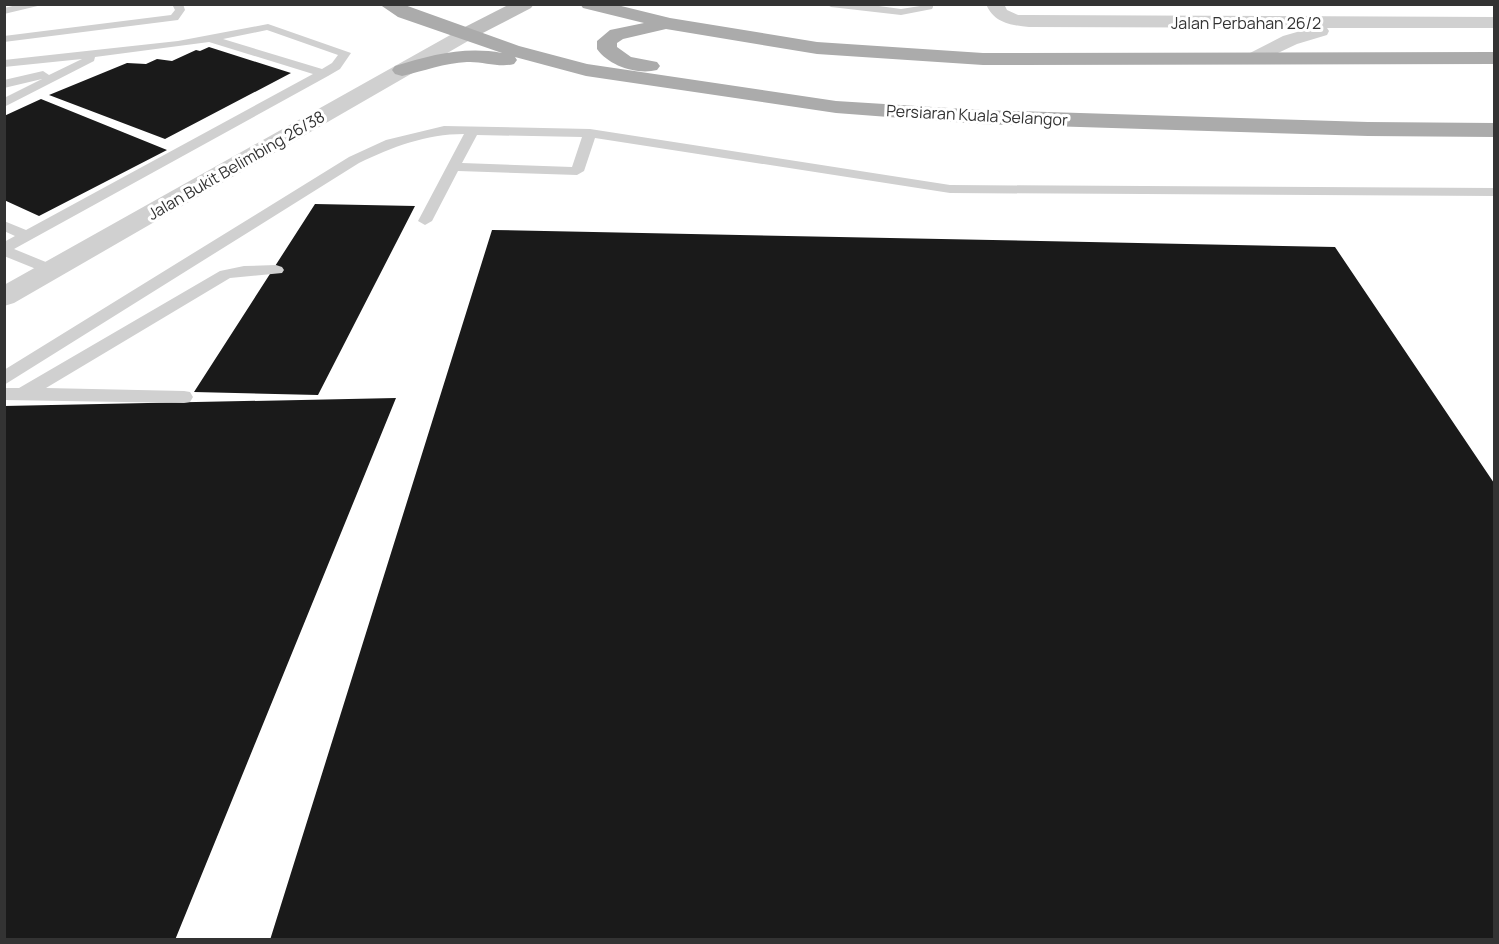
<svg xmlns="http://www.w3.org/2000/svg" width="1499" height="944" font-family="Manrope,sans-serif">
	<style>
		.building { fill: #1a1a1a }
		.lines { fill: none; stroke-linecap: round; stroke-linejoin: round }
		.lane { fill: #d0d0d0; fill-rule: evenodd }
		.street { fill: #d0d0d0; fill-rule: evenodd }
		.secondary { fill: #bdbdbd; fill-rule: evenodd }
		.primary { fill: #ababab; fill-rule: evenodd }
		.labels { text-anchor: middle; stroke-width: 6; stroke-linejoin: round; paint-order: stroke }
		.far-street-label { font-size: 16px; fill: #333; stroke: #fff }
	</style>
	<rect width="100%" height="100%" fill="#fff"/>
	<path class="building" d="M209,47L291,73L165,139L49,95L127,63L146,64L157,59L172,61L196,50L200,51Z
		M41,99L167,150L39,216L4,200V116Z
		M315,204L415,206L318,395L194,392Z
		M492,230L1335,247L1494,483V940H270Z
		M396,398L175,940H4V406Z"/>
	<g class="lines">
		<path class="lane" d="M21,4H46L4,14V8Z
			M172,4H183L185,10L178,20L4,42V36L171,15L175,10Z
			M826,4H864L901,9L933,4V7L932,9L901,15L831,7Z
			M268,24L351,53L340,69L328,76L14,249L58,267L60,270L58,273H46L4,256V242L15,236L4,231V221L26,230L313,74L209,42L95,57L94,61L4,107V98L42,79L4,88V80L43,71L49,75L82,59L4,67V60L178,41ZM267,30L338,55L332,63L322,69L223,39Z
			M444,126L590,129L950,185L1494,188V196L950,193L595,138L584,171L577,175L458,171L432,221L425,225L418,221L464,134C426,134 392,147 359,163L4,385V370L349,157L386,140ZM477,135L582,137L572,167L462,163Z
			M276,265L282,267L284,270L282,273L230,278L46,388L184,391L190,392L193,397L190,402L184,403L4,400V388H19L220,271L244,266Z"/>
		<path class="street" d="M986,4H1004L1007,10L1018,15H1029L1494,17V28H1327L1329,31L1327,35L1297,44L1255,64L1248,62L1245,58L1248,54L1283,36L1311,28L1029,27C1010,25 994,23 986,4Z
			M468,27L475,29L478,33L475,37L14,303L4,306V285L461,29Z"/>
		<path class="secondary" d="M510,4H534L531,8L475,37H461L458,33L461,29Z"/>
		<path class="primary" d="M379,4H402L519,46L587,64L836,101L981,110L1368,122L1494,123V137L1368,136L981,124L836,113L586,76L515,57L517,60L514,64C499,68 482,61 467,62C444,63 424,71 402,76L395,74L392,70L395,66C431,55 465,46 502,53L398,17Z
			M580,4H613L670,18L817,42L983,53L1494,52V64L983,65L817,54L666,29L623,39L617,43V47L631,57L657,62L660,66L657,70C637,75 609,66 597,49V41L610,30L644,23L583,8Z"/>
	</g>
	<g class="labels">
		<g class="far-street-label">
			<text x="1246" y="29">Jalan Perbahan 26/2</text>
			<text transform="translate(977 115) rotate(3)" y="6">Persiaran Kuala Selangor</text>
			<text transform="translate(236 165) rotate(-30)" y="6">Jalan Bukit Belimbing 26/38</text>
		</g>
	</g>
	<rect width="1499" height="944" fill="none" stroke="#333333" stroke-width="12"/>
</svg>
